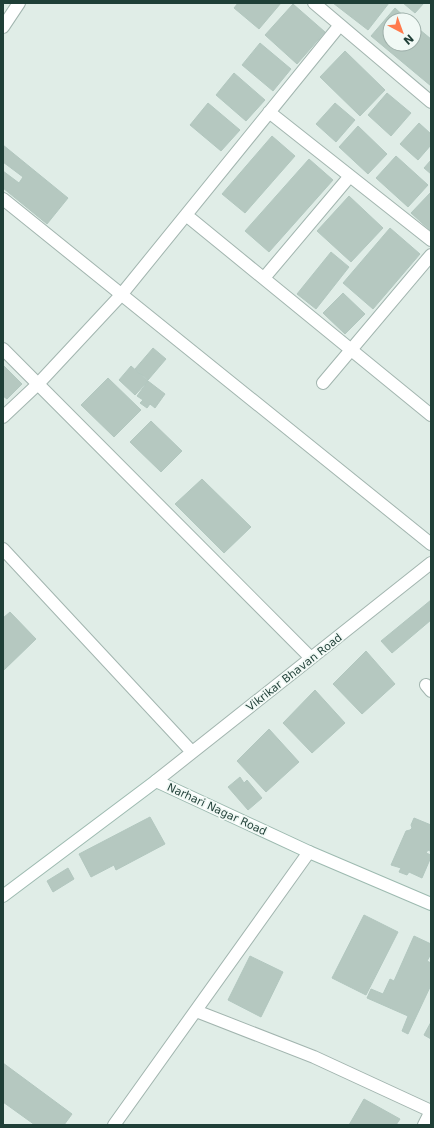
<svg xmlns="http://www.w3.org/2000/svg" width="434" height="1128" font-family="'DejaVu Sans',sans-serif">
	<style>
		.building { fill: #b5c8c0; stroke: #b2c7bf }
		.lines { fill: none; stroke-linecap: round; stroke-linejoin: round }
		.street-casing { stroke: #a2b5af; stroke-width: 14 }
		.secondary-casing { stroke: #9dbab0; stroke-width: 14 }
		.street { stroke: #fff; stroke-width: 12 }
		.secondary { stroke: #fff; stroke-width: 12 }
		.labels { text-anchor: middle; stroke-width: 3.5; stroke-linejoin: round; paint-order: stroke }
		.street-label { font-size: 11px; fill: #1f3f37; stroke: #f1f9f5 }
	</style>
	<rect width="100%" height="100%" fill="#e0ede7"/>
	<path class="building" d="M238,3H281L259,29L234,8Z
		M333,3H389L368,30Z
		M403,3H424L415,13Z
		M293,4L325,32L297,64L265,35Z
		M395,8L408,20H390V44H414V25L431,39V86L371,36Z
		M260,43L291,69L273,91L242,65Z
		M345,51L385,90L360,116L320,77Z
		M234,73L265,100L246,121L216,95Z
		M387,93L411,113L391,136L368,115Z
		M208,103L240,130L221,151L190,125Z
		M335,103L355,120L336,142L316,124Z
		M419,123L431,134V145L418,160L400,144Z
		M358,126L387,154L368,174L339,147Z
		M272,136L295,156L245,213L222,194Z
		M3,145L68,198L47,224L3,188V171L19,183L23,177L3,162Z
		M396,156L428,185L408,207L376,178Z
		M309,159L333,180L269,252L245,231Z
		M431,160V174L424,168Z
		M431,192V231L411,213Z
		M349,196L383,228L351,262L317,231Z
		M390,228L420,254L373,309L343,283Z
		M331,252L349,267L316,309L297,294Z
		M343,293L365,314L345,334L323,313Z
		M153,348L166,359L148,380L135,369Z
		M3,365L22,384L7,399L3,396Z
		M131,366L148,381L135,395L119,380Z
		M108,378L141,410L114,437L81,405Z
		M148,381L165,394L155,408L150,404L147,408L140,403L143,400L137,396Z
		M151,421L182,451L161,472L130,442Z
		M202,479L251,527L224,553L175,504Z
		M431,600V620L392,653L381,641Z
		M10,612L36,639L4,670L3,618Z
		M366,651L395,684L362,714L333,684Z
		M315,690L345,723L312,753L283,723Z
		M269,729L299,762L266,792L237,761Z
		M240,777L244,783L247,780L262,798L248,810L228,787Z
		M150,817L165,844L116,870L114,865L91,877L79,854Z
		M414,818L431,825V850L430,851L428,850L426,853L431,855V857L422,878L409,872L407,875L399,872L401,868L391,865L406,831L410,830L412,828L411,825Z
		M68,868L74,879L53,892L47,881Z
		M364,915L398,932L366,995L332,978Z
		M414,936L431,944V954L427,961L431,963V985L408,1034L402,1031L408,1016L367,998L371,989L383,994L390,979L394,981Z
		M250,956L283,972L261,1017L228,1000Z
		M431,1022V1039L424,1035Z
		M3,1063L72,1114L64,1125H35L3,1102Z
		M364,1099L400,1119L396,1125H349Z"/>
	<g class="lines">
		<g class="street-casing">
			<path id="street" d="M314,3L431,102
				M3,27L19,3
				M269,112L431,240
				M3,199L431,544
				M186,215L431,415
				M264,278L350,176
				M3,349L311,658
				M323,383L431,255
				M3,417L38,384L121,295L340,25
				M3,549L192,752
				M426,685L431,691
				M156,781L431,563
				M196,1011L314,1057L431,1111
				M114,1125L309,852
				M424,1125L431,1111"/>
		</g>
		<g class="secondary-casing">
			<path id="secondary" d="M3,896L156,781L309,852L431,904"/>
		</g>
		<use href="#street" class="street"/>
		<use href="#secondary" class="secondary"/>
	</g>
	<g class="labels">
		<g class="street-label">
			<text transform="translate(294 672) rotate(-38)" y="4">Vikrikar Bhavan Road</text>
			<text transform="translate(217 809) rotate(25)" y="4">Narhari Nagar Road</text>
		</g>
	</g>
	<rect width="434" height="1128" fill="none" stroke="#1f3f37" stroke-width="8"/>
	<g transform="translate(402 32) rotate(139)"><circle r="19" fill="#f1f9f5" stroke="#9dafa9"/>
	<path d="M0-3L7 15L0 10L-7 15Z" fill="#ff7a4c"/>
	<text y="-6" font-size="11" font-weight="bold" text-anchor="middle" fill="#1f3f37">N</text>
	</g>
</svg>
